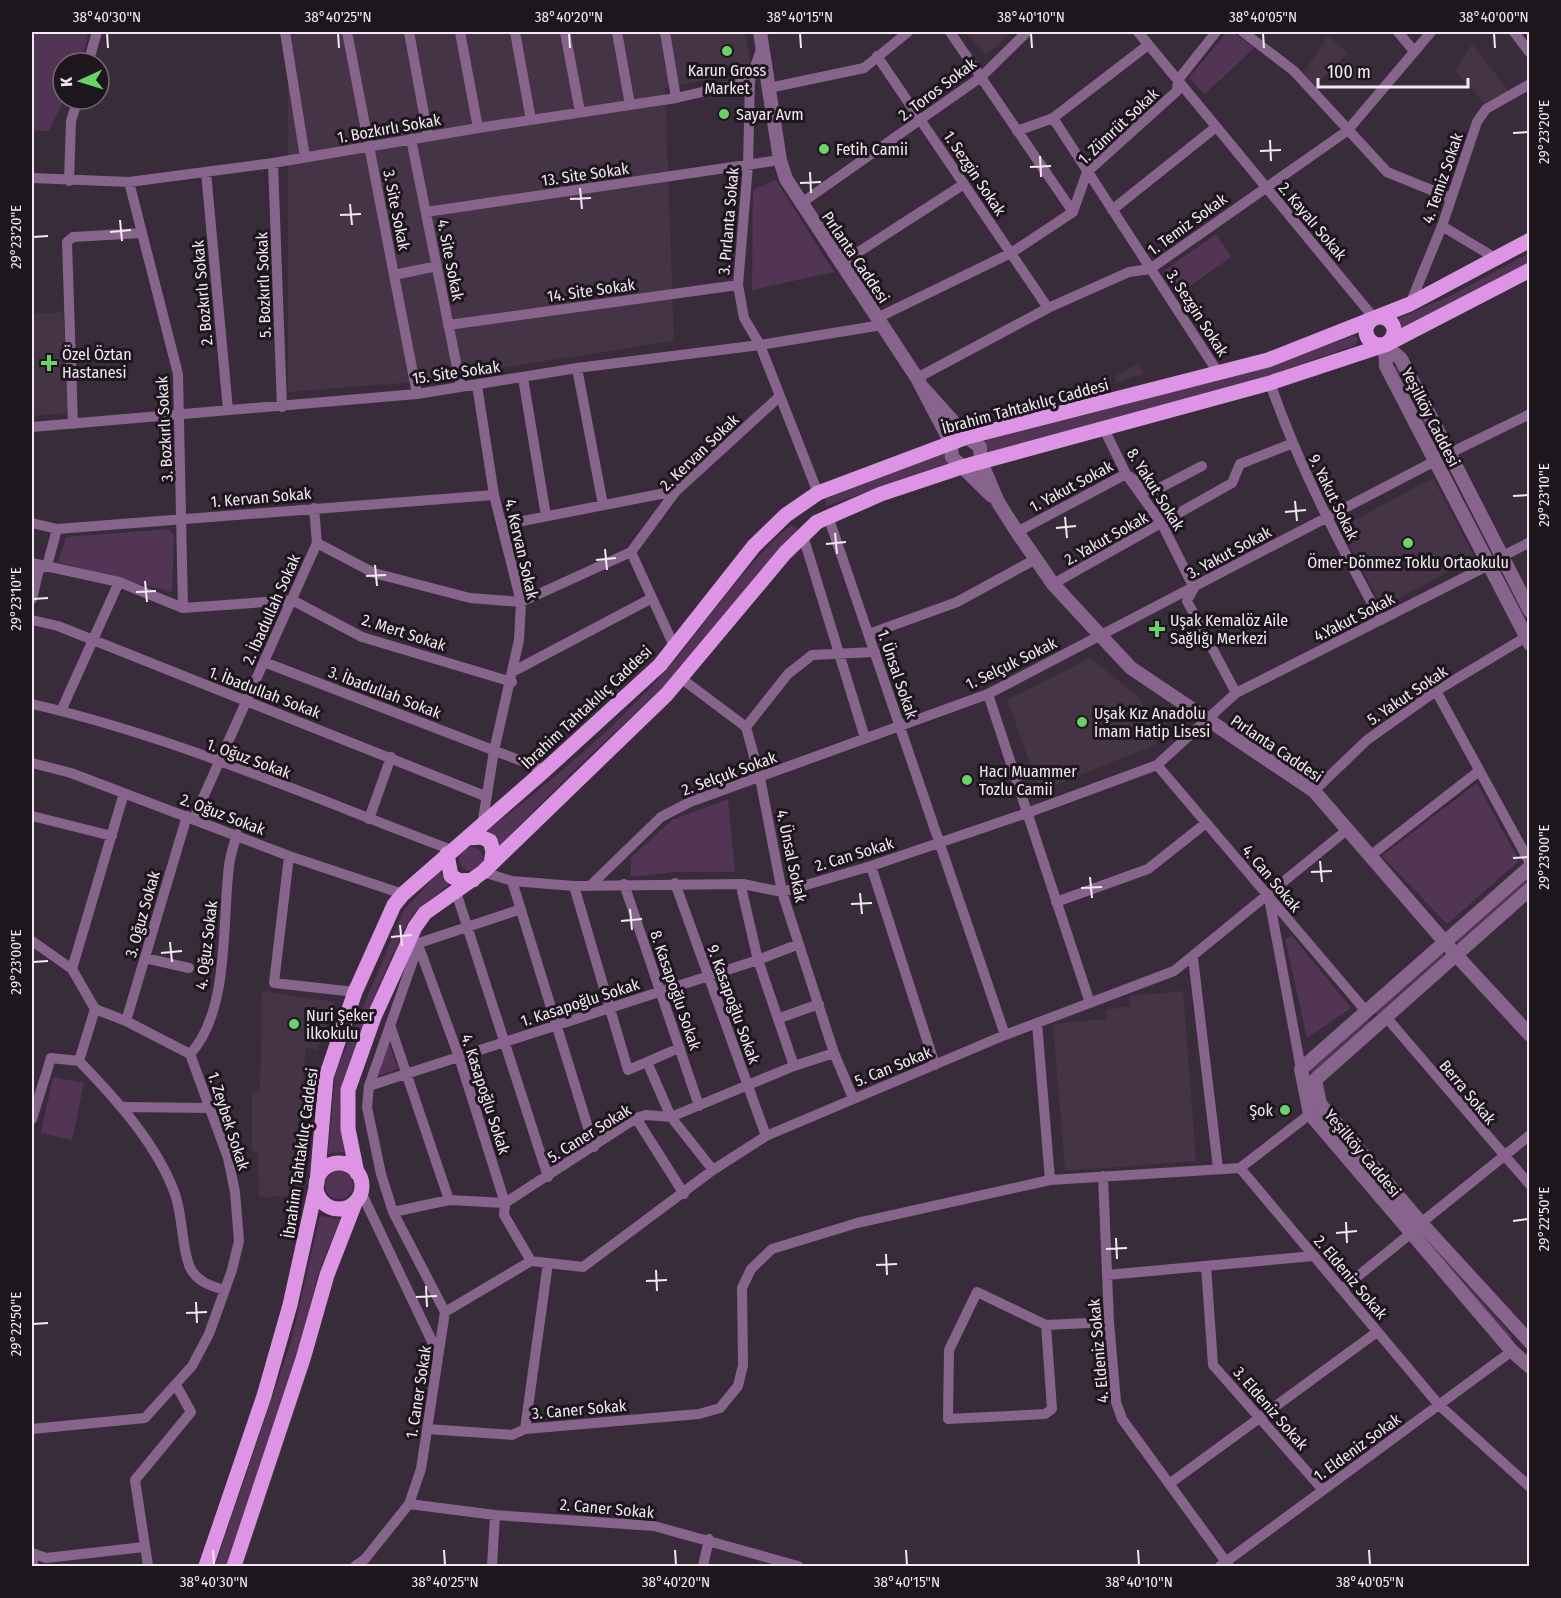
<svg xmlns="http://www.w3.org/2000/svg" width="1561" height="1598" font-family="'Fira Sans Condensed',sans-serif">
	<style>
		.built { fill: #453346 }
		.green { fill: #523455 }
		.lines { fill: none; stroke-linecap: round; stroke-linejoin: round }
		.minor { stroke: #87648b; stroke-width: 10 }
		.tertiary { stroke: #87648b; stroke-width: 14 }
		.primary { stroke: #dd94e5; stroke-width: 15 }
		.ticks { fill: none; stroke: #f2e9f3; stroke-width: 2 }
		.poi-dot { fill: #67d466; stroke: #1d171d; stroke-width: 2 }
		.labels { text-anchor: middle; stroke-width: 6; stroke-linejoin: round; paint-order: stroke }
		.poi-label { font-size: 16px; fill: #f2e9f3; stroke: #1d171d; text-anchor: start }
		.street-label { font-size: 16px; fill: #f2e9f3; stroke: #1d171d }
		.neatline { fill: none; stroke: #f2e9f3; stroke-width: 2 }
		.ticks-label { font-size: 15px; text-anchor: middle; fill: #f2e9f3 }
	</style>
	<rect width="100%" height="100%" fill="#392c3a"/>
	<path class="built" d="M288,32H745L752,70L665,88L674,341L402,383L288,392Z
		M965,32H1012L986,55Z
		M1328,36L1348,53L1315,86L1304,72Z
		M1472,44L1508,90L1487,106L1455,70Z
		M63,312L70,413L32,416V314Z
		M1138,363L1144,374L1117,382L1114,377Z
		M1433,478L1475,558L1382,607L1340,528Z
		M1090,658L1140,698L1157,744L1040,791L1007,700Z
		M262,991L335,1002L317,1051L306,1047L302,1094L310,1095L301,1196L259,1197L258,1153L252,1150V1092H260Z
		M1183,991L1196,1161L1065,1171L1053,1024L1106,1019L1107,1010L1130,1006V996Z"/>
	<path class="green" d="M36,32H89L81,63H63L64,99L49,131L32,130V44Z
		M1227,32H1233L1254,48L1205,94L1189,78Z
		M776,180L834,272L752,290L753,190Z
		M1216,234L1231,257L1180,293L1164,271Z
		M1529,253V265L1402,328L1396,325L1397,319L1452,295Z
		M1354,336L1358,338L1356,345L1267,376L989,452L985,440L1233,376Z
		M1396,365L1437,444L1435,446L1394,366Z
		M945,452L949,463L827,506L825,499Z
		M791,525L797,528L798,533L677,674L568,776L500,845L487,831C548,784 616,727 666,670C708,622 742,566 791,525Z
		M169,529L174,535L172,592L58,562L66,537Z
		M1477,783L1519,861L1447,924L1382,856Z
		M728,799L735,872H674L631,877V858L672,820Z
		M459 859a12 12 0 1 1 24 0a12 12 0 1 1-24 0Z
		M439,872L452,882L417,910L406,925L377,990L344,1079L340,1109L344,1152L328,1154L335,1075L339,1064L404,910Z
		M1529,875V883L1459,945L1454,940Z
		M1292,936L1351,1008L1307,1038L1285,939Z
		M1442,953L1447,957L1377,1015L1373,1011Z
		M1367,1019L1371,1022L1312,1074L1309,1069Z
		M389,1043L398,1069L378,1076Z
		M53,1077L84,1083L72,1140L41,1133Z
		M1328,1127L1513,1337L1511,1340Z
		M325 1185a14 14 0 1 1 28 0a14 14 0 1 1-28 0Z
		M320,1216L340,1219L318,1274L298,1353L227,1566H215L291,1342Z"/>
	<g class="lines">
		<path class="minor" d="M285,32L305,157
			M347,32L417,394
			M409,32L428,136
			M460,32L478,128
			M515,32L531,120
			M565,32L580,112
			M617,32L630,105
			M665,32L676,98
			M950,32L1073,212
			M1138,32L1374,318
			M1243,32L1294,71L1387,172L1451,198
			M1398,32L1414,51
			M1514,32L1530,53
			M762,47L750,81L748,165L738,285L744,318L760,345L818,493
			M877,56L1048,308
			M88,63L97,32
			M769,88L864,68L908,32
			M1053,118L1219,374
			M1017,131L1053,118L1148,45
			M411,139L461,387
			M273,163L282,407
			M206,172L228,410
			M32,178L129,182L273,163L478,128L676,98L750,81
			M69,181L71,121L78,99
			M129,182L178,374L183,608
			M800,204L981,77L1027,32
			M1112,210L1216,127
			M426,212L780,160
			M1442,226L1497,259
			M840,264L964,184
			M394,275L437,266
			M1410,304L1442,226L1477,122L1486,109L1530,84
			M877,318L1011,253L1073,212L1087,172L1177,91L1178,80L1216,32
			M448,325L738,285
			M577,368L603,505
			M523,378L546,516
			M917,378L1048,308L1129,272L1150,269L1347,131L1431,32
			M1270,383C1299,467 1338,541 1381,620
			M477,385L494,495L521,602L519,640L494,751L482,826
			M73,424L67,242L73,237L142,233
			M32,427L417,394L577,368L760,345L882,325
			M1103,427L1126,474L1162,524L1194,588L1187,601L1236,693
			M1448,454L1530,414
			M828,516L1005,1035
			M32,523L57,529L494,495
			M502,525L676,491
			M1017,532L1126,474L1152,492L1202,466
			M803,536L865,738
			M317,543L374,573L470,598L521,602L631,552L676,491L780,396
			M631,552L674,646
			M1501,557L1530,542
			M32,563L119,582L183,608L292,600L362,637L512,682
			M1053,584L1232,483L1240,464L1291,444
			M32,599L39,569L47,566L57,529
			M32,620L58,626L485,796
			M869,634L957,602L1034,560
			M264,662L545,770
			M514,671L652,598
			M682,679L746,727L760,778L782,892L834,1053L853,1098
			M1436,691L1530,863
			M988,694L1090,1003
			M32,704C176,737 313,798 452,850
			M61,711L119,582
			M746,727L788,674L812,655L875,652
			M32,763L71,773L289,856L403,894
			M1157,765L1365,1010
			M1314,791L1367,740L1436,691L1526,637
			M32,816L112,836
			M194,818L317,543L314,508
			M369,819L391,757
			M289,856L274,983L355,992
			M1370,856L1479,771
			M871,866L935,1065
			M483,872L512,881L574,886L743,884L782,892L871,866L1027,813L1157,765L1236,693L1489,565
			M512,881L594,1147
			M675,883L766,1136
			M624,884L699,1106
			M743,884L742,891L758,960L794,1066
			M591,885L661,817L690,802L988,694L1435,461
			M574,886L628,1070L647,1062L671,1117L713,1170
			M456,892L548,1177
			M1269,898L1301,1069
			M1056,902L1148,869L1206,823
			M32,941L72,969L95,1009L126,1021L190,1054L228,1158L235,1192L239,1241L232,1270L209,1334L192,1366L145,1418L32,1429
			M417,942L459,1057L505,1203L504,1215L531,1261
			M145,958L189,968
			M1193,958L1218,1168
			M72,969L124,793
			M1386,1017L1530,1185
			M780,1018L819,1004
			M126,1021L187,816
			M1037,1023L1050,1180
			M390,1025L449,1200
			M190,1054C230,1012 222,920 229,866C230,855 234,845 237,834
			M79,1061L95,1009
			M647,1062L679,1048
			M369,1086L758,960L799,944
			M124,1107L210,1108
			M636,1118L684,1194
			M32,1119L51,1058L79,1061C115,1098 157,1144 175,1194C183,1217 181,1243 189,1265C195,1281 210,1286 225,1290
			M1240,1168L1439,1405L1530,1487
			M1240,1168L1310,1114
			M1103,1176L1109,1322L1116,1402L1122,1419L1229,1566
			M361,1192L438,1354
			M393,1212L449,1200L505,1203L636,1118L646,1115L671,1117L794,1066L834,1053
			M1421,1223L1530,1135
			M1206,1266L1213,1365L1323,1490
			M1107,1275L1314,1256
			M1342,1289L1410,1234
			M445,1312L531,1261L583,1267L713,1170L766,1136L1005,1035L1174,971L1348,829
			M1046,1325L1052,1409L1045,1414L948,1419L949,1350L977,1292L1046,1325L1109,1322
			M427,1429L512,1435L525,1429L699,1414L720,1408L738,1386L743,1365L742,1288L751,1269L772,1249L857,1223L1050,1180L1240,1168
			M525,1429L548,1263
			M1169,1484L1377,1332
			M409,1504L495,1515L654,1526L798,1566
			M32,1553L46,1558L144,1547
			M32,1553L33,1566
			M148,1566L135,1480L191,1412L176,1385
			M355,1566L365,1559L409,1504L421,1469L445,1312L393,1212L381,1174L367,1107L369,1086L419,943L521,909
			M492,1566L495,1515
			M703,1566L709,1539
			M1220,1566L1512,1351"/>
		<path class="tertiary" d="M760,32L780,160L786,179L917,378L951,443L952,457L992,496
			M1385,345L1386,366L1530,644
			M1385,345L1401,359L1530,611
			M923,388L967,437L980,447L981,462L998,502L1017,532L1053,584L1100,635L1131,668L1314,791L1456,955L1530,1035
			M1530,867L1301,1069L1310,1114L1512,1351L1530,1367
			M1530,889L1315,1080L1320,1104L1421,1223L1530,1342"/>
		<path class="primary" d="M1366 331a14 14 0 1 1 28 0a14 14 0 1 1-28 0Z
			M467,838L481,837L490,841L493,851L491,864
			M447,854L451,876L460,881L473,880
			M316 1186a23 23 0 1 1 46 0a23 23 0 1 1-46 0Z
			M357,1173L348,1129V1090L374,1017L415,927L425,913L483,872L667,694L785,553L817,522L881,494L962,467L1270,383L1385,345L1530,270
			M206,1566L264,1396L290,1305L317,1183L326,1077L355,992L394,905L403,894L545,770L660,665L754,546L786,515L818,493L967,437L1268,360L1410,304L1530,240
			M234,1566L303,1359L327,1275L355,1203"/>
	</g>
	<path class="ticks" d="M107,33L108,48M338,33L339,48M569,33L570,48M800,33L801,48M1031,33L1032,48M1263,33L1264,48M1494,33L1495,48M1513,133L1528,132M1270,140L1271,161M1260,151L1281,150M1040,156L1041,177M1030,167L1051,166M810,172L811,193M800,183L821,182M580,188L582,209M570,199L591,198M350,204L352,225M340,215L361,214M120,220L122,241M110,232L131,230M33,237L48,236M1513,496L1528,495M1295,501L1297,521M1285,512L1306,510M1065,517L1067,538M1056,528L1076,526M835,533L837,554M826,544L846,542M605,549L607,570M596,560L616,558M375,565L377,586M366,576L386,575M145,581L147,602M136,592L156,591M33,599L48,598M1513,858L1528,857M1320,861L1322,882M1311,872L1332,871M1090,877L1092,898M1081,888L1102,887M860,893L862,914M851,904L872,903M630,909L632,930M621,921L642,919M400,925L402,946M391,937L412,935M170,942L172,962M161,953L182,951M33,962L48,961M1513,1221L1528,1219M1346,1222L1347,1243M1336,1233L1357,1231M1116,1238L1117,1259M1106,1249L1127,1248M886,1254L887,1275M876,1265L897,1264M656,1270L657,1291M646,1281L667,1280M426,1286L427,1307M416,1297L437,1296M196,1302L197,1323M186,1313L207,1312M33,1324L48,1323M213,1550L214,1565M444,1550L445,1565M675,1550L676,1565M906,1550L907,1565M1138,1550L1139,1565M1369,1550L1370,1565"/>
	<g class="poi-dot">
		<circle cx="727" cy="51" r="6"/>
		<circle cx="724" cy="114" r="6"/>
		<circle cx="824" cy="149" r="6"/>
		<path d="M46 354h6v6h6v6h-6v6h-6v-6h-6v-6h6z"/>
		<circle cx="1408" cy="543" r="6"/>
		<path d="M1154 620h6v6h6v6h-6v6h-6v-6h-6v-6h6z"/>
		<circle cx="1082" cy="722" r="6"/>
		<circle cx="967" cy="780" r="6"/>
		<circle cx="294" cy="1024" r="6"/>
		<circle cx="1285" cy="1110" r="6"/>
	</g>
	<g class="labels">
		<g class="poi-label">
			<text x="727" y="76" text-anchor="middle">Karun Gross<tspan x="727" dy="18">Market</tspan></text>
			<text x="736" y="120">Sayar Avm</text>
			<text x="836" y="155">Fetih Camii</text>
			<text x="62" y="360">Özel Öztan<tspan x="62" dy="18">Hastanesi</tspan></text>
			<text x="1408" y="568" text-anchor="middle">Ömer-Dönmez Toklu Ortaokulu</text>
			<text x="1170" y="626">Uşak Kemalöz Aile<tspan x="1170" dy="18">Sağlığı Merkezi</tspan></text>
			<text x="1094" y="719">Uşak Kız Anadolu<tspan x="1094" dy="18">İmam Hatip Lisesi</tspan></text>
			<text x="979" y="777">Hacı Muammer<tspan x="979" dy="18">Tozlu Camii</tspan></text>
			<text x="306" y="1021">Nuri Şeker<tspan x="306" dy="18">İlkokulu</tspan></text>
			<text x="1273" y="1116" text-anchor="end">Şok</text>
		</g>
		<g class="street-label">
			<text transform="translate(937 89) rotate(-37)" y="6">2. Toros Sokak</text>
			<text transform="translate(1118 126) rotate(-43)" y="6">1. Zümrüt Sokak</text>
			<text transform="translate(389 128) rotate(-10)" y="6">1. Bozkırlı Sokak</text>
			<text transform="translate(975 173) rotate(56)" y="6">1. Sezgin Sokak</text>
			<text transform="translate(585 174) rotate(-8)" y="6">13. Site Sokak</text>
			<text transform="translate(1442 178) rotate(-71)" y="6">4. Temiz Sokak</text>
			<text transform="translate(397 210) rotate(79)" y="6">3. Site Sokak</text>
			<text transform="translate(728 221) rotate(-85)" y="6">3. Pırlanta Sokak</text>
			<text transform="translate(1313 221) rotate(50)" y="6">2. Kayalı Sokak</text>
			<text transform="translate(1187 224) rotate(-36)" y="6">1. Temiz Sokak</text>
			<text transform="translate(856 257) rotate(56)" y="6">Pırlanta Caddesi</text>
			<text transform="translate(451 260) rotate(79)" y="6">4. Site Sokak</text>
			<text transform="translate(263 285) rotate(-92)" y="6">5. Bozkırlı Sokak</text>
			<text transform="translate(591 290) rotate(-8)" y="6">14. Site Sokak</text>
			<text transform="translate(202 293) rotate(-95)" y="6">2. Bozkırlı Sokak</text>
			<text transform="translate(1198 313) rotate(57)" y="6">3. Sezgin Sokak</text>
			<text transform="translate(456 372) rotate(-8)" y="6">15. Site Sokak</text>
			<text transform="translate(1025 406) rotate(-15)" y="6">İbrahim Tahtakılıç Caddesi</text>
			<text transform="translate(1431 417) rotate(63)" y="6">Yeşilköy Caddesi</text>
			<text transform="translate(164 429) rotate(-93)" y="6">3. Bozkırlı Sokak</text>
			<text transform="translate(699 452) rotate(-44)" y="6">2. Kervan Sokak</text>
			<text transform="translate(1071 486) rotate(-28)" y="6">1. Yakut Sokak</text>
			<text transform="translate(1156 489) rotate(58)" y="6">8. Yakut Sokak</text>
			<text transform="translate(261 497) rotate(-5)" y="6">1. Kervan Sokak</text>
			<text transform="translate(1334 497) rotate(64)" y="6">9. Yakut Sokak</text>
			<text transform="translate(1106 538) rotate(-29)" y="6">2. Yakut Sokak</text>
			<text transform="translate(522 549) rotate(77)" y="6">4. Kervan Sokak</text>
			<text transform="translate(1229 552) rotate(-28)" y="6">3. Yakut Sokak</text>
			<text transform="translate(271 609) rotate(-66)" y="6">2. İbadullah Sokak</text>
			<text transform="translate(1354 617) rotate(-27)" y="6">4.Yakut Sokak</text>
			<text transform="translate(404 632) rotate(18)" y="6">2. Mert Sokak</text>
			<text transform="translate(1011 663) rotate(-26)" y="6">1. Selçuk Sokak</text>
			<text transform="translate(898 674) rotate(71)" y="6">1. Ünsal Sokak</text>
			<text transform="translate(265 692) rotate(21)" y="6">1. İbadullah Sokak</text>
			<text transform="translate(385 692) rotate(21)" y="6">3. İbadullah Sokak</text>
			<text transform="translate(1407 695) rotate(-34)" y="6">5. Yakut Sokak</text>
			<text transform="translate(586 707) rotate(-43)" y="6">İbrahim Tahtakılıç Caddesi</text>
			<text transform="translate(1277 748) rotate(34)" y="6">Pırlanta Caddesi</text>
			<text transform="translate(249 758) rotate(20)" y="6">1. Oğuz Sokak</text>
			<text transform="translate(729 773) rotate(-20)" y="6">2. Selçuk Sokak</text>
			<text transform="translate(223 814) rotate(21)" y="6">2. Oğuz Sokak</text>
			<text transform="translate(854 854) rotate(-17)" y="6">2. Can Sokak</text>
			<text transform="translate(792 856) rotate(78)" y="6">4. Ünsal Sokak</text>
			<text transform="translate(1272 878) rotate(50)" y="6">4. Can Sokak</text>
			<text transform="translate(142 914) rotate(-74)" y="6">3. Oğuz Sokak</text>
			<text transform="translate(206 945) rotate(-83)" y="6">4. Oğuz Sokak</text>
			<text transform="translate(676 990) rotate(71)" y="6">8. Kasapoğlu Sokak</text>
			<text transform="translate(580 1002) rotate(-18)" y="6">1. Kasapoğlu Sokak</text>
			<text transform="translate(734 1004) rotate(70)" y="6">9. Kasapoğlu Sokak</text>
			<text transform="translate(893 1066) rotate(-22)" y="6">5. Can Sokak</text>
			<text transform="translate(1468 1092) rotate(50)" y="6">Berra Sokak</text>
			<text transform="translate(486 1094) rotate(72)" y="6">4. Kasapoğlu Sokak</text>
			<text transform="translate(229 1121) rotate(72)" y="6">1. Zeybek Sokak</text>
			<text transform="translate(589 1133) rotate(-32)" y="6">5. Caner Sokak</text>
			<text transform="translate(300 1153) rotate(-82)" y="6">İbrahim Tahtakılıç Caddesi</text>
			<text transform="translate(1363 1153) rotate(50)" y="6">Yeşilköy Caddesi</text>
			<text transform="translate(1351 1277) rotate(50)" y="6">2. Eldeniz Sokak</text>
			<text transform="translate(1098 1351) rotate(-95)" y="6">4. Eldeniz Sokak</text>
			<text transform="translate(418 1392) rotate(-81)" y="6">1. Caner Sokak</text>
			<text transform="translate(1271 1408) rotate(49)" y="6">3. Eldeniz Sokak</text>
			<text transform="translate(579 1409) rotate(-5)" y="6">3. Caner Sokak</text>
			<text transform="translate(1357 1447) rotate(-36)" y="6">1. Eldeniz Sokak</text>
			<text transform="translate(607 1508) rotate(5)" y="6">2. Caner Sokak</text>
		</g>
	</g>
	<rect width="1561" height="1598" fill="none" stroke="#1d171d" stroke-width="66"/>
	<g transform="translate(81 81) rotate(266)"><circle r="28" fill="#1d171d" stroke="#726b73" stroke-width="1.5"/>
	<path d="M0-4.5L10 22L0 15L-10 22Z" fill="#67d466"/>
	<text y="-9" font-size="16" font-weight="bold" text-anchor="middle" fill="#f2e9f3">K</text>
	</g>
	<path d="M1318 78v9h150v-9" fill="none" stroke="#f2e9f3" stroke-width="3"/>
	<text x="1327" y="78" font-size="18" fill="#f2e9f3" stroke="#1d171d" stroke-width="4.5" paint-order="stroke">100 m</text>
	<rect x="33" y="33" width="1495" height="1532" class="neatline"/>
	<g class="ticks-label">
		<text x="107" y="22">38°40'30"N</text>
		<text x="338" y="22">38°40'25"N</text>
		<text x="569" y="22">38°40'20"N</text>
		<text x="800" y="22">38°40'15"N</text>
		<text x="1031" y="22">38°40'10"N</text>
		<text x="1263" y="22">38°40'05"N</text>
		<text x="1494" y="22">38°40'00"N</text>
		<text transform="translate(1544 132) rotate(-90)" y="5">29°23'20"E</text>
		<text transform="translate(16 237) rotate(-90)" y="5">29°23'20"E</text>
		<text transform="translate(1544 495) rotate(-90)" y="5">29°23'10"E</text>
		<text transform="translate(16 599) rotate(-90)" y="5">29°23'10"E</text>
		<text transform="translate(1544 857) rotate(-90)" y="5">29°23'00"E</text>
		<text transform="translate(16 962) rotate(-90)" y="5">29°23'00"E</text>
		<text transform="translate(1544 1219) rotate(-90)" y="5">29°22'50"E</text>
		<text transform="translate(16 1324) rotate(-90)" y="5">29°22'50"E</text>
		<text x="214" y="1587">38°40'30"N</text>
		<text x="445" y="1587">38°40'25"N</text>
		<text x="676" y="1587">38°40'20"N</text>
		<text x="907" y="1587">38°40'15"N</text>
		<text x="1139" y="1587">38°40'10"N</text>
		<text x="1370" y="1587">38°40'05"N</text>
	</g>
</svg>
